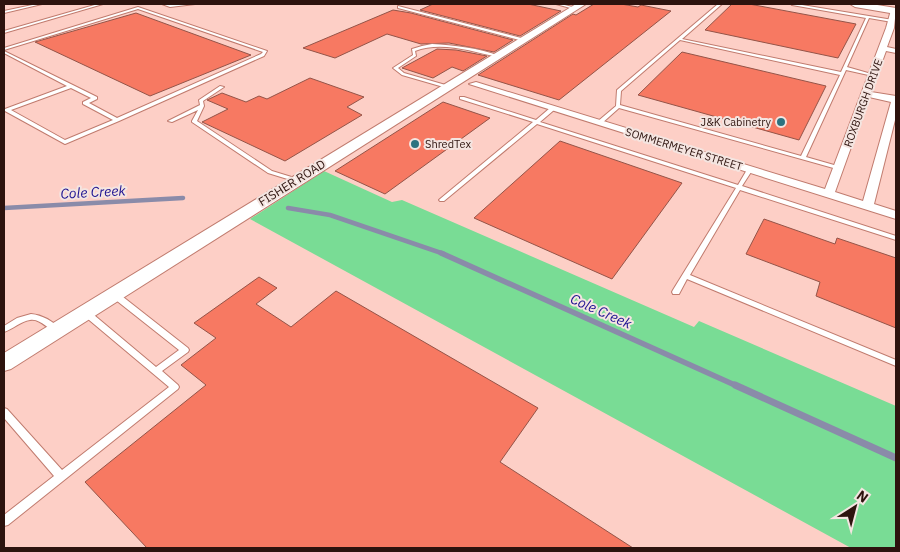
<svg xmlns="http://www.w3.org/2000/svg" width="900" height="552" font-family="'IBM Plex Sans',sans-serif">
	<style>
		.green { fill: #79dc95 }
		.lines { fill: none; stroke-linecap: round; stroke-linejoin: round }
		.stream-far2 { stroke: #8a8ba9; stroke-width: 4.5 }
		.stream-far1 { stroke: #8a8ba9; stroke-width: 5.5 }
		.stream { stroke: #8a8ba9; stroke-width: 7 }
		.building { fill: #f77962; stroke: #945448 }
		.service-casing { stroke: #c07b6e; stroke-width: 2 }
		.minor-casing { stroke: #c07b6e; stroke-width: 2 }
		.tertiary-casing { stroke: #c07b6e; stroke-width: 2 }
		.secondary-casing { stroke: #c07b6e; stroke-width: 2 }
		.service { fill: #fff; fill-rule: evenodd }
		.minor { fill: #fff; fill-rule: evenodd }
		.tertiary { fill: #fff; fill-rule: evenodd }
		.secondary { fill: #fff; fill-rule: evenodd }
		.poi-dot { fill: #2d7380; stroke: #f4e5e1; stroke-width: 2 }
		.labels { text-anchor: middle; stroke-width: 4; stroke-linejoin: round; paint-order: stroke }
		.far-street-label { font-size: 11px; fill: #2d130e; stroke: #f4e5e1 }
		.far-poi-label { font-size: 11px; fill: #2d130e; stroke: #f4e5e1; text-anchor: end }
		.street-label { font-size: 12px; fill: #2d130e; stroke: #f4e5e1 }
		.water-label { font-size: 14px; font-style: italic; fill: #1c1190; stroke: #f4e5e1 }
	</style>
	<rect width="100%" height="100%" fill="#fdcfc6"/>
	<path class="green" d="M324,171L392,202L402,200L694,327L699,321L896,406V548H851L250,219Z"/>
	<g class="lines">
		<path class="stream-far2" d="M4,208L183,198
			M288,208L330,215L444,254"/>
		<path class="stream-far1" d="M441,253L737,386"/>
		<path class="stream" d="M735,385L896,458"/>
	</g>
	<path class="building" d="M433,4H528L561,11L520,36L420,10Z
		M594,4H621L638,7L641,5L671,11L559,100L478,75L573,14L576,15Z
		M732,4H749L856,24L838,58L705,30Z
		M393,10L411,13L513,40L494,52L449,43L421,44L387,34L335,58L303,48Z
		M136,13L251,55L150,96L35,42Z
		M437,49L456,50L487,56L463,71L452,67L433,78L402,68Z
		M682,52L826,86L799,140L638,95Z
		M310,78L364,97L347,107L362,115L285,161L202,122L228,109L207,100L222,93L246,102L259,96L267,99Z
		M443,102L490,118L385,194L335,171Z
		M560,141L682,183L612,279L474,218Z
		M764,219L835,244L837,238L896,258V328L816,296L820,282L746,254Z
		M259,277L277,288L256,304L291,327L336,291L538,408L500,462L633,548H147L85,482L206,385L181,365L216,338L194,323Z"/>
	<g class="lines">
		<g class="service-casing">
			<path id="service" d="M37,4H42L4,13V11Z
				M98,4H103L4,33V31Z
				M162,4L170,5L195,4L170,7Z
				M556,4H561L576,8L574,9Z
				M718,4H722L682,39L841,72L866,18L792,5L791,4H796L893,20L892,22L869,18L847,67L875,75L873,76L846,70L806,157L841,167V169H837L619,108L601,124H597V122L616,106L617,90ZM680,40L840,75L801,156L620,105L621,91Z
				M398,6L525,39L526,40L523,41L398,8Z
				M138,7L267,51L264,56L119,121L65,144L5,111V109L67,86L4,53V51L97,97V99L89,103L117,118L261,54L263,52L138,9L4,50V48ZM71,88L91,98L83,102V104L113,120L65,140L11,110Z
				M432,44C452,45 481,48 499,56L497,57C471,51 441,41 415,51L416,56L398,68L404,73L449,86V87L447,88L402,75L393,68L413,55L412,49L422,46Z
				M220,86L224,87L203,101L204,106L197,121L272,171L298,179V181H294L268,173L192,122V121L198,110L172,122L168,121L200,105L199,100Z
				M460,97H464L536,120L550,108H554V110L540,122L738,185L748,168H752L753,169L742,186L896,236V240L740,190L690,275L896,360V366L687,279L679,294H673L672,292L673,290L736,188L537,124L444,201H440L439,200L440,199L533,122L460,99Z
				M115,292L118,293L188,348L189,350L188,352L162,371L178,385L179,387L178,389L8,525L4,526V515L54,476L4,418V408L7,409L62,470L169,387L82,314L81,312L82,310H88L156,367L179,350L112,297L111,295L112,293Z
				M31,314C42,315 53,321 61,330L60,332C49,333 42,318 30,320C21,321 13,329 4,332V326L17,318Z"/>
		</g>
		<g class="minor-casing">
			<path id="minor" d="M894,8L896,9L894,28L887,47L896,49V53L886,51L871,92L896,96V116L874,204L896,211V219L469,84L476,82L825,189L886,28L891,10ZM869,97L891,102L863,201L835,192Z"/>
		</g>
		<g class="tertiary-casing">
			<path id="tertiary" d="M576,4H586L11,369L4,371V353Z"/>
		</g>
		<g class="secondary-casing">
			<path id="secondary" d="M850,4H871L896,8V14L855,7Z"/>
		</g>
		<use href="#service" class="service"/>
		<use href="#minor" class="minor"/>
		<use href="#tertiary" class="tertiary"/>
		<use href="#secondary" class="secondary"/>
	</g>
	<g class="poi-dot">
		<circle cx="781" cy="122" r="5"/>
		<circle cx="415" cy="144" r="5"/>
	</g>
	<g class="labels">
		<g class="far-street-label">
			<text transform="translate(863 103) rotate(-70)" y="4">ROXBURGH DRIVE</text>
			<text transform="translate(684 149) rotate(17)" y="4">SOMMERMEYER STREET</text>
		</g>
		<g class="far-poi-label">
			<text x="771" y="126">J&amp;K Cabinetry</text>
			<text x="425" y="148" text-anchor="start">ShredTex</text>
		</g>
		<g class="street-label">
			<text transform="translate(292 183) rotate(-32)" y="4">FISHER ROAD</text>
		</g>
		<g class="water-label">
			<text transform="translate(93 192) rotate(-3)" y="5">Cole Creek</text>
			<text transform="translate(601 311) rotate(24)" y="5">Cole Creek</text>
		</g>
	</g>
	<rect width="900" height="552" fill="none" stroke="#2d130e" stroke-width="10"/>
	<g transform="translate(855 507) rotate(36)" stroke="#f4e5e1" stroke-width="4" paint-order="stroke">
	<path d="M0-4L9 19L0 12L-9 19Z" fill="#2d130e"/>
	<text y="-8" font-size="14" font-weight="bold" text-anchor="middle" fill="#2d130e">N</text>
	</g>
</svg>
